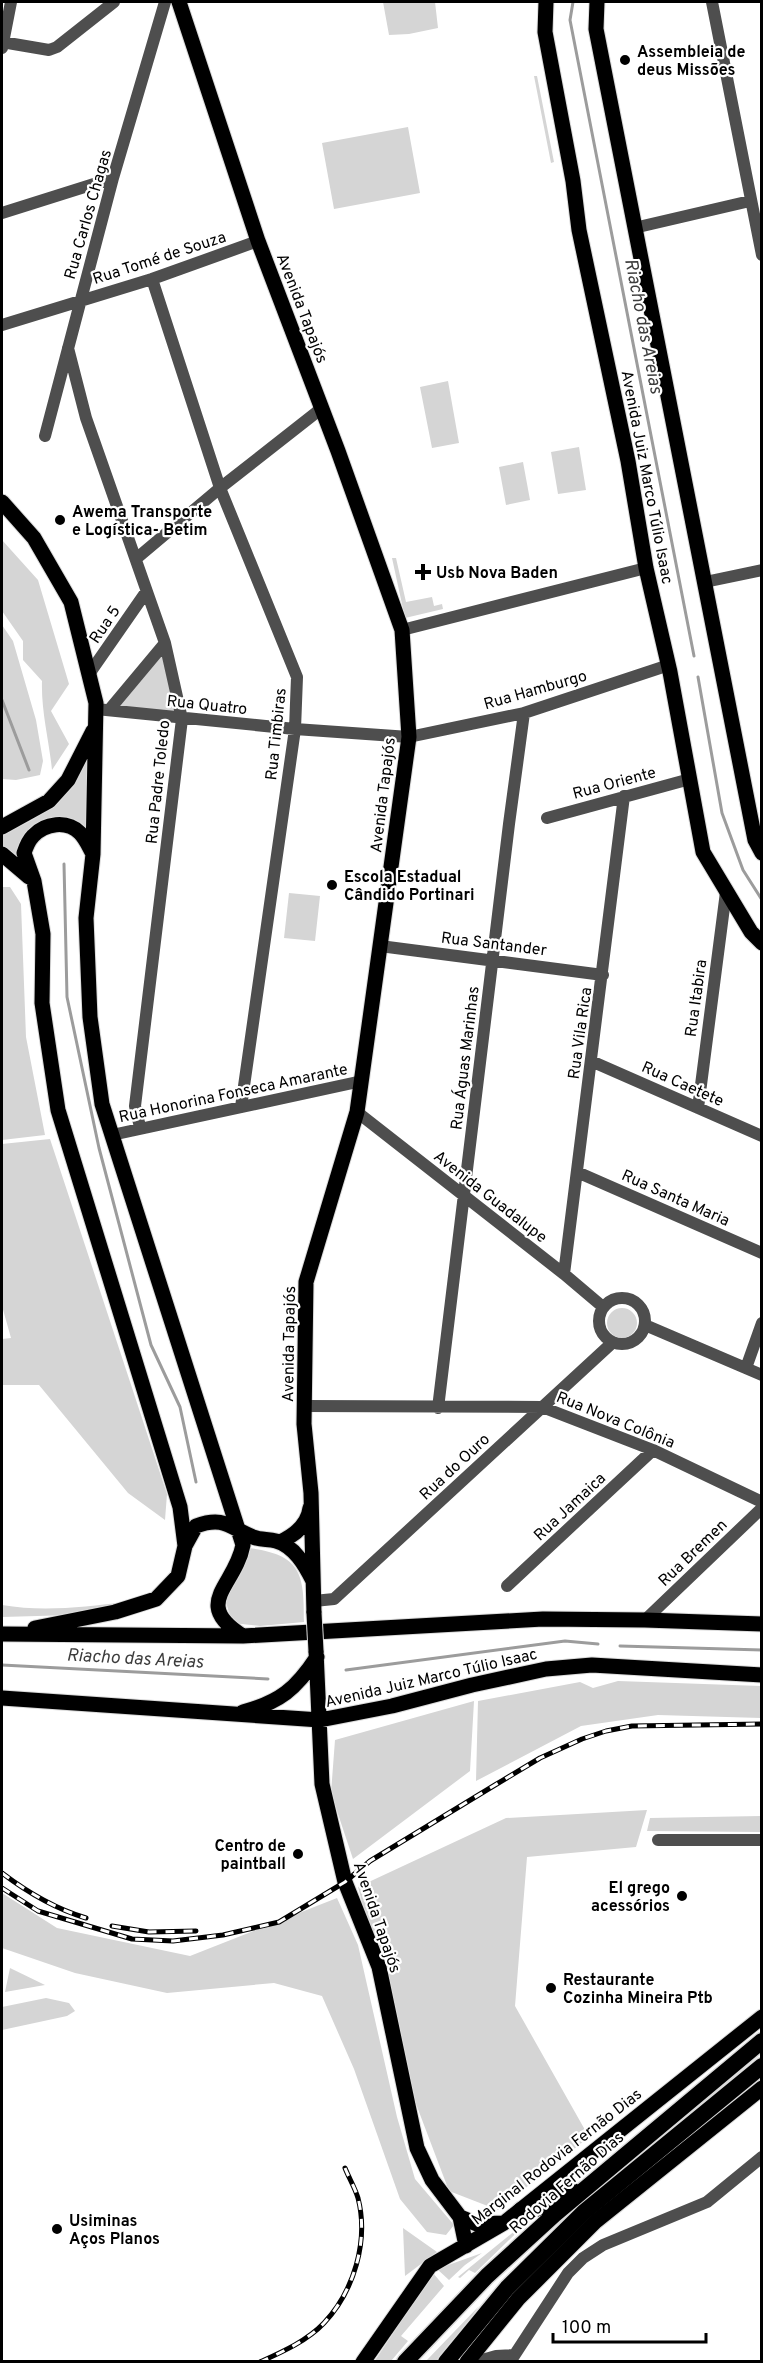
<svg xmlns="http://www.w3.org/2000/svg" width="763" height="2363" font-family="Overpass,sans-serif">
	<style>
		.green { fill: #d5d5d5 }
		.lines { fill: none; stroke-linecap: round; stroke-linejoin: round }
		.stream { stroke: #9c9c9c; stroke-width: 3 }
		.major-casing { stroke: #dbdbdb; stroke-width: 17 }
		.highway-casing { stroke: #dbdbdb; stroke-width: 19 }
		.minor { stroke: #4e4e4e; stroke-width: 12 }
		.major { stroke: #000; stroke-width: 15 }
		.highway { stroke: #000; stroke-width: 16 }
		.rail-casing { stroke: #000; stroke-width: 5 }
		.rail { stroke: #fff; stroke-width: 3; stroke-dasharray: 9; stroke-linecap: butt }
		.major-bridge-casing { stroke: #dbdbdb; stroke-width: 17; stroke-linecap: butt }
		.major-bridge { stroke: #000; stroke-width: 15 }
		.poi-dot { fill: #000; stroke: #fff; stroke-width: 2 }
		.labels { text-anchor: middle; stroke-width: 4.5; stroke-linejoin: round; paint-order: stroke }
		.poi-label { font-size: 16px; font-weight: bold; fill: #000; stroke: #fff; text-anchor: start }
		.street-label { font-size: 16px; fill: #000; stroke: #fff }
		.water-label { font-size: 18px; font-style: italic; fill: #3d3d3d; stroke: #fff }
	</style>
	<rect width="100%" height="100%" fill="#fff"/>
	<path class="green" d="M383,2H435L438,28L409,34L389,35Z
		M534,76H537L554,162L551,163Z
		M408,127L420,193L334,209L322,143Z
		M448,381L459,443L432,448L420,387Z
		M579,447L586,490L558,494L551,452Z
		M523,462L530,500L506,505L499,467Z
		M2,540L38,580L69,684L51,711L69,744L52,770C49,740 41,711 42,681L23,660V641L2,611Z
		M392,558H396L406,602L432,597L434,606L442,604L443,609L405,618Z
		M2,625L13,641L36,720L43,761L40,775L16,780L2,779Z
		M162,652L178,715L116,708Z
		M89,751V832L61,819L20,856L2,848V832C50,820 64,790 89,751Z
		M2,887H10L21,904L26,1037L45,1135L2,1140Z
		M289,893L320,896L315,941L284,938Z
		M50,1139L167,1494L165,1520L128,1493L39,1385H2V1339L11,1338L2,1306V1144Z
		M607 1323a15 15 0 1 1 30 0a15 15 0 1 1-30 0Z
		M249,1548C302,1555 304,1574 304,1622L260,1626L232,1623L225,1599Z
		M126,1602L73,1615L2,1617V1605C43,1612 84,1607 126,1602Z
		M618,1681L761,1686V1718L658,1715L581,1726L476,1781L478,1701L580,1682L593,1688Z
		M474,1701L470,1771L353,1859L331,1793L335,1740Z
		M647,1810L636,1847L527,1857L515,2006L589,2137L498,2210L449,2191L413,2096L358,1887L506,1818Z
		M761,1816V1832L647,1831L650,1818Z
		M2,1893L57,1928L190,1956L337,1898L358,1945L397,2117L415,2179L454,2225L446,2235L427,2232L400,2199L354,2069L322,1996L274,1983L167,1993L75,1973L2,1948Z
		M10,1968L45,1985L5,1992Z
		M46,1998L69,2003L75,2011L67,2016L2,2030V2007Z
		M538,2212L475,2273L469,2270L460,2278L458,2277Z
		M403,2228L437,2252L405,2276Z
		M482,2253L465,2265L449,2280L437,2269Z
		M433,2273L444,2286L401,2336L408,2341L391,2361L374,2362Z
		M479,2306L441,2361H426Z"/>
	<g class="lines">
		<path class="stream" d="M573,2L570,20L694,656
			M698,677L722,813L743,870L762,900
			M2,700L29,770
			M64,864L67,997L99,1148L151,1345L180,1407L196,1482
			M620,1646L762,1650
			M2,1665L268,1679
			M346,1670L565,1641L598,1644"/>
		<g class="major-casing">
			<path id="major" d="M179,2L258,241L338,451L402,630L409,737L357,1112L306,1282L304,1424L311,1493L314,1613
				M546,2L545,32L573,181L579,230L628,461L646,568L670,672L703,852L751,932L762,943
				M597,2L596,29L755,840L762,853
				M2,502L34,538L71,602L96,703L93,854L86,918L90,1017L102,1104L243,1545C235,1587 191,1603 243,1636
				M2,827L49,801L68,780L93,731
				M2,854L29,877
				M93,854C89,847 86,839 80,833C67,820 45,823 33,836C29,840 26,847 24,853L34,881L43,934L42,1003L58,1110L180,1507L185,1546
				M280,1542C295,1535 308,1525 310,1508
				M35,1628L115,1612L156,1599L178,1576L185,1546L196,1526C224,1516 229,1527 253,1537C260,1540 268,1539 276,1541C294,1546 305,1565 313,1581
				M2,1634L243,1636L543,1619L645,1620L762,1624
				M316,1651L322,1784L345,1882L379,1967L417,2148L432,2180L460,2217L466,2246
				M2,1698L320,1720L392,1706L472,1685L546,1669L592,1665L762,1675
				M243,1712C280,1702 296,1689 317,1657
				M460,2217L477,2224L503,2223
				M363,2362L430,2266L504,2223L762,2017
				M467,2362L518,2299L595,2222L762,2088"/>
		</g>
		<g class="highway-casing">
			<path id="highway" d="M521,2210L536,2209L572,2190
				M405,2362L487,2276L555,2214L762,2041
				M446,2362L507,2288L584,2212L762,2066"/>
		</g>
		<path class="minor" d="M712,2L762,255
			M2,42L49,50L57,47L114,2
			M2,48L11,2
			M2,213L113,178
			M634,228L750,201
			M152,279L220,488L297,677L295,729L241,1107
			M2,325L152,279L258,241
			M68,348L86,418L165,643L182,719L135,1106L140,1127
			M45,436L113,178L165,2
			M137,558L220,488L322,408
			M705,582L762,570
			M402,630L646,568
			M89,674L146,592
			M96,709L295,729L409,737L524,713L669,665
			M109,710L165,643
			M547,818L690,779
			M380,946L603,975
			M591,1061L762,1136
			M698,1108L726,892
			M357,1112L564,1274L603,1307
			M112,1135L362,1081
			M577,1172L762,1253
			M564,1274L624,796
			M599 1321a23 23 0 1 1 46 0a23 23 0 1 1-46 0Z
			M645,1325L762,1375
			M746,1368L762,1323
			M304,1406L542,1407L653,1450L762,1502
			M438,1408L509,824L524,713
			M507,1586L653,1450
			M314,1601L334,1599L612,1343
			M645,1620L762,1508
			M658,1840H762
			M475,2362L496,2356L514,2355
			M510,2362L568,2273L583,2258L603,2245L707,2202L762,2157"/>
		<use href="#major" class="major"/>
		<use href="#highway" class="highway"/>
		<g class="rail-casing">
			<path id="rail" d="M2,1873C27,1892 56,1909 86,1918
				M2,1888L38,1911L132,1939L173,1941L223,1935L279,1922L345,1882L370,1861L495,1785L540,1758L582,1739L606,1731L632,1726L762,1724
				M112,1926L149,1932L196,1931
				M260,2362C282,2352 307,2341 324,2323C354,2291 369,2241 358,2198C355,2188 349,2178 345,2168"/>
		</g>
		<use href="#rail" class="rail"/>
		<g class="major-bridge-casing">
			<path id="major-bridge" d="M314,1613L316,1651"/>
		</g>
		<use href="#major-bridge" class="major-bridge"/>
	</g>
	<g class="poi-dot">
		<circle cx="625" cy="60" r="6"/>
		<circle cx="60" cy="520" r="6"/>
		<path d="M420 563h6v6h6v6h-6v6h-6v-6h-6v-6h6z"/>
		<circle cx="332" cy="885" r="6"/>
		<circle cx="298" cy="1854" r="6"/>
		<circle cx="682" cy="1896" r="6"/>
		<circle cx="551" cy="1988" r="6"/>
		<circle cx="57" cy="2229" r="6"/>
	</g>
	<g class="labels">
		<g class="poi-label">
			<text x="637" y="57">Assembleia de<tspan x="637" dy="18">deus Missões</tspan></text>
			<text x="72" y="517">Awema Transporte<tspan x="72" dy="18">e Logística- Betim</tspan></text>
			<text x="436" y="578">Usb Nova Baden</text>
			<text x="344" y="882">Escola Estadual<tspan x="344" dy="18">Cândido Portinari</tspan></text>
			<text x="286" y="1851" text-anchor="end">Centro de<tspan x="286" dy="18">paintball</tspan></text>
			<text x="670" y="1893" text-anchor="end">El grego<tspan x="670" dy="18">acessórios</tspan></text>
			<text x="563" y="1985">Restaurante<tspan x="563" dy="18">Cozinha Mineira Ptb</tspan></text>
			<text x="69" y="2226">Usiminas<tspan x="69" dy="18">Aços Planos</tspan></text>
		</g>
		<g class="street-label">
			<text transform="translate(87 214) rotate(-74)" y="6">Rua Carlos Chagas</text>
			<text transform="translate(159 257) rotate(-18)" y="6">Rua Tomé de Souza</text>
			<text transform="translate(303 308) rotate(69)" y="6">Avenida Tapajós</text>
			<text transform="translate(648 477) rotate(79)" y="6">Avenida Juiz Marco Túlio Isaac</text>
			<text transform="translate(104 624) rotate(-56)" y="6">Rua 5</text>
			<text transform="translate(535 689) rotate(-16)" y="6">Rua Hamburgo</text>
			<text transform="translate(207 704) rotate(6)" y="6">Rua Quatro</text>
			<text transform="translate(275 734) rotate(-84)" y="6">Rua Timbiras</text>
			<text transform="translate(157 782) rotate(-84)" y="6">Rua Padre Toledo</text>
			<text transform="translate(614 782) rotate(-15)" y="6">Rua Oriente</text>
			<text transform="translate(382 795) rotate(-83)" y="6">Avenida Tapajós</text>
			<text transform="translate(494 943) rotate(7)" y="6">Rua Santander</text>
			<text transform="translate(695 998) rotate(-82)" y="6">Rua Itabira</text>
			<text transform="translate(579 1033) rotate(-82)" y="6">Rua Vila Rica</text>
			<text transform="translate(464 1058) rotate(-83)" y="6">Rua Águas Marinhas</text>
			<text transform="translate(683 1083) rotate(24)" y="6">Rua Caetete</text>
			<text transform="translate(233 1092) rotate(-12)" y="6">Rua Honorina Fonseca Amarante</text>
			<text transform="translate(491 1196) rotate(38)" y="6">Avenida Guadalupe</text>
			<text transform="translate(676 1197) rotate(24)" y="6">Rua Santa Maria</text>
			<text transform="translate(288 1344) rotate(-89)" y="6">Avenida Tapajós</text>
			<text transform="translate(616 1419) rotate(22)" y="6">Rua Nova Colônia</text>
			<text transform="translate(454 1466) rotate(-43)" y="6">Rua do Ouro</text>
			<text transform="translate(569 1506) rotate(-43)" y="6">Rua Jamaica</text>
			<text transform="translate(692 1552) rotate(-44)" y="6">Rua Bremen</text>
			<text transform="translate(431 1677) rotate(-13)" y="6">Avenida Juiz Marco Túlio Isaac</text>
			<text transform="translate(378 1917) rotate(71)" y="6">Avenida Tapajós</text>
			<text transform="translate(556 2156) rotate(-38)" y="6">Marginal Rodovia Fernão Dias</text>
			<text transform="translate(566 2182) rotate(-41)" y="6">Rodovia Fernão Dias</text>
		</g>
		<g class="water-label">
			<text transform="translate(644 326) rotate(79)" y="6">Riacho das Areias</text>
			<text transform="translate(135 1658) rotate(3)" y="6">Riacho das Areias</text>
		</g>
	</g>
	<rect width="763" height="2363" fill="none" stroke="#000000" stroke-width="6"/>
	<path d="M553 2333v9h153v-9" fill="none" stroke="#000000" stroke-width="3"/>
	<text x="562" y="2333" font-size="18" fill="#000000" stroke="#ffffff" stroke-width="4.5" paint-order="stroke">100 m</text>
</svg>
